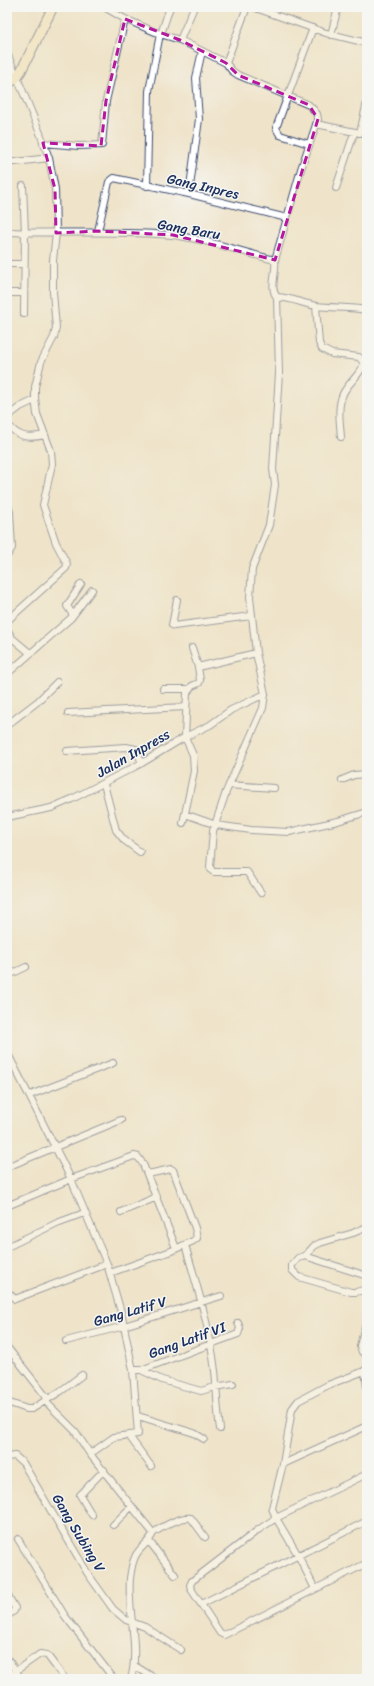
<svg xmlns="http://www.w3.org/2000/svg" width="374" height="1686" font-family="Sriracha,sans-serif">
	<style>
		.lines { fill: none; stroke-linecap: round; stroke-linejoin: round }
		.street-casing { stroke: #3b4a6e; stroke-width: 8 }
		.secondary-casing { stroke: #3b4a6e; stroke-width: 11 }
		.street { stroke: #fff; stroke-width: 6 }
		.secondary { stroke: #f7e8c3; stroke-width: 9 }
		.marked { fill: none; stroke: #b5179e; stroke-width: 3; stroke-dasharray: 8 5; stroke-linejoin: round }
		.labels { text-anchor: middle; stroke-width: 3; stroke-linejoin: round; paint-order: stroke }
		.street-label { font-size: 14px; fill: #1b2f5e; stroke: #f6f6f2 }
	</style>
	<rect width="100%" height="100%" fill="#f6f6f2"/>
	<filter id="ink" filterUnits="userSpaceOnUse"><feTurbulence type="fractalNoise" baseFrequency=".025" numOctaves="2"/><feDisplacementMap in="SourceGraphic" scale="8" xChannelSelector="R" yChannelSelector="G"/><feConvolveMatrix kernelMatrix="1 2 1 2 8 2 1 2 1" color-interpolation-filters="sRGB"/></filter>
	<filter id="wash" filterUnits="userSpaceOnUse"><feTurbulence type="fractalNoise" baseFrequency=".012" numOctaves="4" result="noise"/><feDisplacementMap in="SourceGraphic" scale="16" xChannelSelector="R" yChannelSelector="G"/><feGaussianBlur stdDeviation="0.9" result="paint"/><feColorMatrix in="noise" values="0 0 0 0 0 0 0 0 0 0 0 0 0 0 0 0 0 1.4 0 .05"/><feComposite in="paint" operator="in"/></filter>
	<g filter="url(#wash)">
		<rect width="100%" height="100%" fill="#efe3c9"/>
	</g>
	<g filter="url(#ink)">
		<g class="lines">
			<g class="street-casing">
				<path id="street" d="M104,7L125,19L160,34L180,40L226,63L232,71L238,75L309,105L313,109L317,114L318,119L301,169L275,260C277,272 269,289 277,297L279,373L273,469L275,485L269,525L252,569L250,597L256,653L265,694L263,708L226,792L213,831L210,867L212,871L214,872H247L261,893
					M253,7L326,33L367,43
					M161,34L170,7
					M331,35L338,7
					M180,40L194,7
					M7,53L40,133L49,158L55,189L56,233L53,260V292L56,328L54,337L41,362L35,387V398L37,414L51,451L52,464L43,505L56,543L67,564L66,568L7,621
					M226,63L247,7
					M316,124L360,133L367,102
					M43,143L79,146L102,145L106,101L125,19
					M309,144L280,135L276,128L313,28
					M7,163L49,158
					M23,186L25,233L24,314
					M147,186L149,91L160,34
					M336,188L354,133
					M189,194L199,119L196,78L202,51
					M98,231L109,182L114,178L189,194L287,218
					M7,232C62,234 117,230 172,235C207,239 241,252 275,260
					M7,264H24
					M7,293H24
					M277,297C293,298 303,304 317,306C334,308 350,307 367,310
					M316,306L319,343L322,349L332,354L359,357L364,363C363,372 347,384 343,394C337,407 340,423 341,437
					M7,417L20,407L35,400
					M7,423C17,437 27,439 45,435
					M7,503L10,512L12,548L7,556
					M177,600L172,625L174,626L251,616
					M73,615L67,606L81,584
					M7,629L12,638L30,653
					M198,667L256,653
					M7,674L71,618L92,590
					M163,689H189
					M68,713L185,707
					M7,725L37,702L57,682
					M67,751L126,747L136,749L142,763
					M342,780L354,775L367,774
					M104,784L116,830L124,840L140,852
					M229,785L274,788
					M185,814L216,825L251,830L289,832L338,821L367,812
					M7,817L51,808L72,799L142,763L185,737L210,725L231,710L265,694
					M183,823L194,771L193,755L185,737L187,693L192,686L199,683L200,680L198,667L192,648
					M7,976L26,967
					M7,1052L71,1179L107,1264L121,1312L133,1370L138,1434L114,1437L90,1454
					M30,1095L113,1063
					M7,1167L121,1120
					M7,1206L71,1179L134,1156L138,1157L143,1164L176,1248
					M121,1212L157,1197
					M367,1227L353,1233L320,1243L314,1246L305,1256L298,1258L292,1265V1270L299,1277L351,1292H356L367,1289
					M185,1245C197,1285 210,1329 215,1371C217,1390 217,1410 220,1429
					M7,1247L57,1223L84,1213
					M305,1256L367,1276
					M110,1273L171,1251L193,1241L197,1238L195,1228L173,1170L171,1169L148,1174
					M7,1291L15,1299L107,1264
					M367,1319L360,1346L362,1352L367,1354
					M66,1341L124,1326L221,1296
					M7,1347L48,1399
					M133,1370H141L238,1334L240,1328L238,1323
					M141,1370L162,1380L201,1391L215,1387L233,1384
					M365,1370L367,1388
					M45,1401L75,1431L90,1454L153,1533C150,1543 139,1547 135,1557C132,1563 131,1571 130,1578C127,1612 140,1646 131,1679
					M7,1402L27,1409H32L61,1391L82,1375
					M138,1416L194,1433L204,1439
					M129,1436L151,1466
					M7,1457L15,1456L23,1463L88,1574L113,1609L126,1620L145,1627L181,1650
					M283,1464L367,1426
					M367,1474L276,1518L258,1530L192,1581L190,1585L191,1589L220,1633L224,1635L367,1563
					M92,1515L80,1495L104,1470
					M113,1525L131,1507
					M153,1533C162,1527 181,1516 191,1518L205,1537
					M18,1539L65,1616L114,1679
					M149,1541L175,1575
					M315,1589L298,1555L276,1518L272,1508L283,1464L292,1409L298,1401L328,1385L367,1370
					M7,1594L15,1608L14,1611L7,1616
					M201,1604L367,1521
					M7,1658L21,1679
					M135,1666L156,1679
					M7,1677L40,1654L47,1655L65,1679"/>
			</g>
			<g class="secondary-casing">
				<path id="secondary" d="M7,85L16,78L21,71L53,7"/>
			</g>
			<use href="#street" class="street"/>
			<use href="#secondary" class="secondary"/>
		</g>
	</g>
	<path d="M0 0H374V1686H0ZM125,19L180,40L226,63L238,75L309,105L318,119L275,260L173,235L98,231L56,233L55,189L43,143L101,146L106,101Z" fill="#efe3c9" fill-opacity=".55" fill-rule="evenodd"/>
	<path class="marked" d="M125,19L180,40L226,63L238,75L309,105L318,119L275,260L173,235L98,231L56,233L55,189L43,143L101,146L106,101Z"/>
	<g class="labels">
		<g class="street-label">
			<text transform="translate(203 186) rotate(13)" y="5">Gang Inpres</text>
			<text transform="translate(189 229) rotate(10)" y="5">Gang Baru</text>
			<text transform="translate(133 753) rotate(-30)" y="5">Jalan Inpress</text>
			<text transform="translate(130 1311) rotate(-16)" y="5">Gang Latif V</text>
			<text transform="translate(187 1340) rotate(-20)" y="5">Gang Latif VI</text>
			<text transform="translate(79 1533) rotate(59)" y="5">Gang Subing V</text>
		</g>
	</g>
	<rect width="374" height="1686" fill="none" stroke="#f6f6f2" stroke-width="24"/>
</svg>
